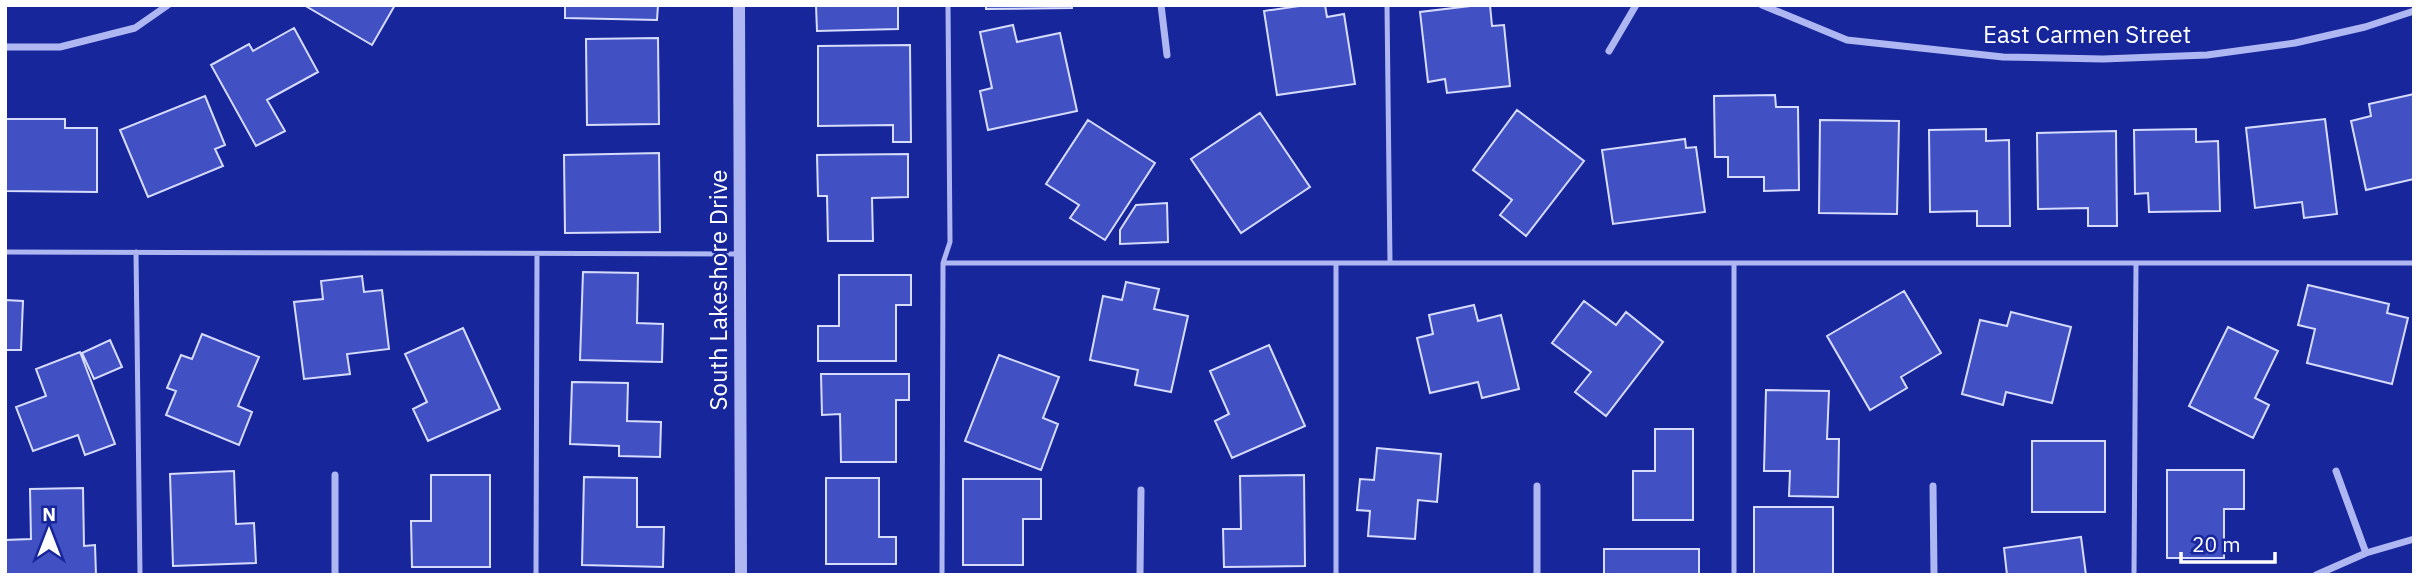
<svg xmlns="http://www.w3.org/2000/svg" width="2419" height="580" font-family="'IBM Plex Sans',sans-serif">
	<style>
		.building { fill: #4150c2; stroke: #d7dcfc; stroke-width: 2 }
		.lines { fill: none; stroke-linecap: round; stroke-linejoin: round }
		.service { stroke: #afb7f2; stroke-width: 5 }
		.minor { stroke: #afb7f2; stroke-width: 7 }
		.tertiary { stroke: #afb7f2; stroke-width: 12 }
		.labels { text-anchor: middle; stroke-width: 5; stroke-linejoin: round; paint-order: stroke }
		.street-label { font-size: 24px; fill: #fff; stroke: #18269c }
	</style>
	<rect width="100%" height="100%" fill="#18269c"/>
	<path class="building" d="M304,5H395L372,45Z
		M565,5H658L657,20L565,18Z
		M816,5H898V29L817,31Z
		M986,5H1072V8L986,9Z
		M1306,5H1325L1327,17L1344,14L1355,84L1277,95L1264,11Z
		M1479,5H1490L1492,26L1504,25L1510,86L1447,93L1445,79L1428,82L1420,12Z
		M1013,25L1017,42L1060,33L1077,111L988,130L980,91L992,88L980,32Z
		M294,28L318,72L267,100L285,131L256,146L211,65L249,44L253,51Z
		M658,38L659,124L587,125L586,39Z
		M910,45L911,142H893V125L818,126V46Z
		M2414,94V179L2366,190L2351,121L2371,116L2369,104Z
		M1775,95L1776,107H1798L1799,190L1764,191V177H1728V157H1715L1714,96Z
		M205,96L225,145L215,149L223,166L148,197L120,130Z
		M1517,110L1584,161L1526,236L1500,215L1512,200L1473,170Z
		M1260,113L1310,187L1241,233L1191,159Z
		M5,119H65V128H97V192L5,191Z
		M2325,119L2337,214L2304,218L2302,202L2255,208L2246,128Z
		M1088,120L1155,163L1105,240L1070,218L1079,205L1046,184Z
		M1820,120L1899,121L1897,214L1819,213Z
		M1986,129V141L2009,140L2010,226H1977V211L1930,212L1929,130Z
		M2196,129V142L2218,141L2220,211L2149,212L2148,193L2135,194L2134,130Z
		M2116,131L2117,226H2088V208L2038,209L2037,133Z
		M1685,139L1686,148L1696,147L1705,212L1613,224L1602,150Z
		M659,153L660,232L565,233L564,155Z
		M908,154V197L872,198L873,241H828L827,196H818L817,155Z
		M1167,203L1168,242L1120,244V230L1136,205Z
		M583,272L638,273L637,323L663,324L662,362L580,360Z
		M839,275H911V305H896V361H818V326H839Z
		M362,276L364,292L382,290L389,349L347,354L350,374L304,379L294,302L323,299L321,281Z
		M1126,282L1159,289L1154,309L1188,316L1171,392L1135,385L1138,370L1090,360L1103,296L1122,300Z
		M2308,285L2389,304L2387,313L2408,318L2392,384L2307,363L2315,329L2298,325Z
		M1904,291L1941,353L1901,377L1907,388L1870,410L1827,336Z
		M5,300L23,301L21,350H5Z
		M1584,301L1616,325L1626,312L1663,342L1606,416L1575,392L1591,372L1552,343Z
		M1474,305L1478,321L1501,315L1519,389L1482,398L1478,382L1430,393L1417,338L1433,334L1429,315Z
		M2011,312L2071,327L2052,403L2006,392L2003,405L1962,394L1980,320L2007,326Z
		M2228,327L2278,351L2255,398L2269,405L2253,438L2189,406Z
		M463,328L500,409L428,441L413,409L427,402L405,354Z
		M202,334L259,357L238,406L252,412L239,445L166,415L176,391L167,388L181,355L192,359Z
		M110,340L122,367L94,379L82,353Z
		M1269,345L1305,426L1232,458L1215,421L1229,414L1210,371Z
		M80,352L115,444L85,455L78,435L33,451L16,407L46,396L36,369Z
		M999,355L1059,377L1043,418L1058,424L1041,470L965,441Z
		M821,374H909V400H896V462H841L840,414L822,415Z
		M572,382L628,383L627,421L661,422L660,457L619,456V446L570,444Z
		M1766,390L1829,391L1827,439H1839L1838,497L1789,496L1790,471H1764Z
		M1655,429H1693V520H1633V471H1655Z
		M2032,441H2105V512H2032Z
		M1377,448L1441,454L1437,502L1418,500L1415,539L1368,536L1370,511L1357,510L1360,479L1374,480Z
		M2167,470H2244V509H2224V558H2167Z
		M234,471L236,524L254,523L256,563L173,566L170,474Z
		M431,475H490V567H412L411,521H431Z
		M1304,475L1305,566L1224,567L1223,529H1241L1240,476Z
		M584,477L637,478V527H664L663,567L582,565Z
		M826,478H879V537H896V564H826Z
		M963,479H1041V519H1023V565H963Z
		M83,488L84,546L95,545L96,575H6L5,540L31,539L30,489Z
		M1754,507H1833V575H1754Z
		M2081,537L2086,575H2007L2004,548Z
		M1604,549H1699V575H1604Z"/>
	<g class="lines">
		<path class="service" d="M1387,5L1390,263
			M5,252L740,254
			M136,252L140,575
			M943,263H2414
			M1336,263V575
			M1734,263V575
			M536,575L537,254
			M942,575L943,263L950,242L948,5
			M2134,575L2136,263"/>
		<path class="minor" d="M1161,5L1167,55
			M1762,5L1847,40L2003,57L2103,59L2207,55L2295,43L2365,27L2414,11
			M5,47H60L135,28L168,5
			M1609,51L1636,5
			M2336,471L2366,553
			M335,475V575
			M1537,486V575
			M1933,486L1934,575
			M1140,575L1141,490
			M2316,575L2366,553L2414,539"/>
		<path class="tertiary" d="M739,5L741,575"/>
	</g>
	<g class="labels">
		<g class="street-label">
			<text x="2087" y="43">East Carmen Street</text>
			<text transform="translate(719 290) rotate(-90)" y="8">South Lakeshore Drive</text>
		</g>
	</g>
	<rect width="2419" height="580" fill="none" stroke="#ffffff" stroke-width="14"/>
	<g transform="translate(49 531)" stroke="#18269c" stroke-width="5" paint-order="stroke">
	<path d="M0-5L12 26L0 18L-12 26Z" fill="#ffffff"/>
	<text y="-10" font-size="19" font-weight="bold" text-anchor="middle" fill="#ffffff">N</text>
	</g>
	<path d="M2181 552v10h94v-10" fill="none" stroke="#ffffff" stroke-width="3.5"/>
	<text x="2192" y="552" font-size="21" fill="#ffffff" stroke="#18269c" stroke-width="5" paint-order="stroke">20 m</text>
</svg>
